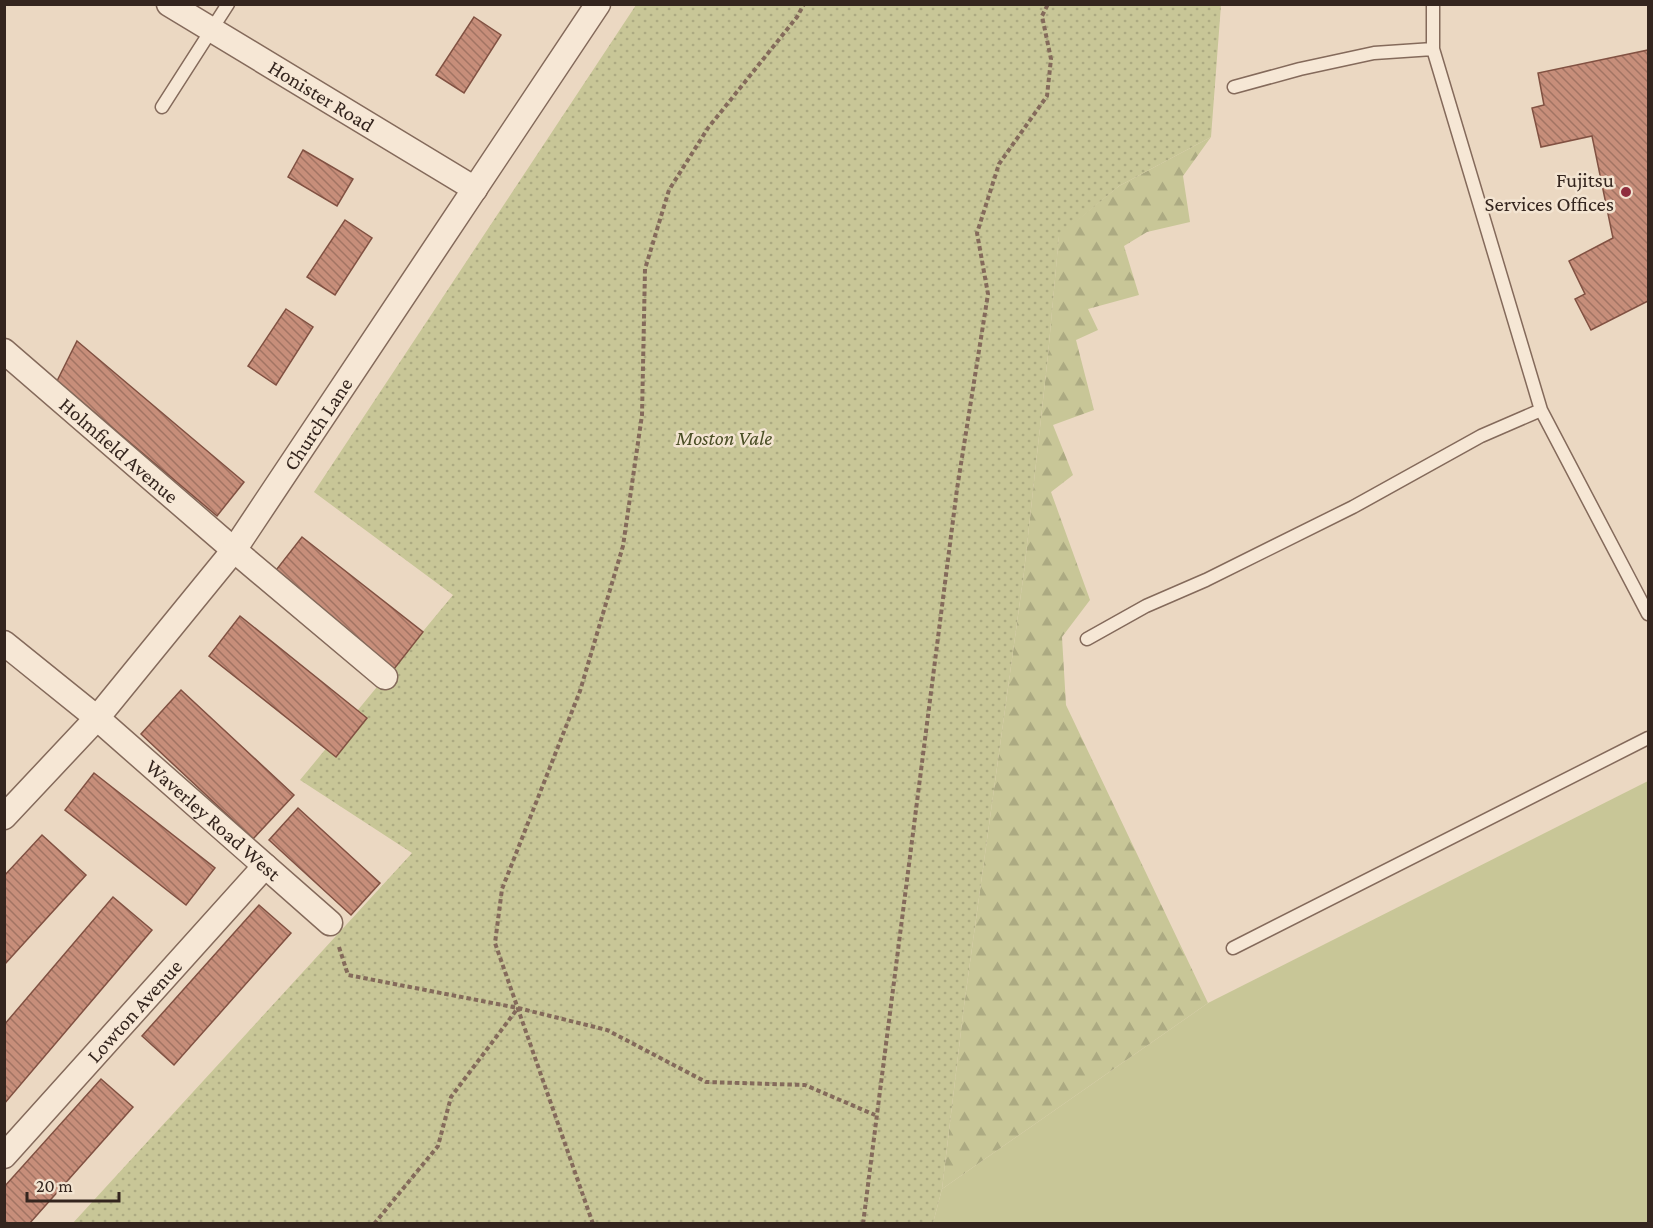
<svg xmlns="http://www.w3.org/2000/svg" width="1653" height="1228" font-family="'Crimson Pro',serif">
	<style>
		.grass { fill: #c8c697 }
		.forest { fill: url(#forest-firs) }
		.park { fill: url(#park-dots) }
		.building { fill: url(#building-back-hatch); stroke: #815142; stroke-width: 1.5 }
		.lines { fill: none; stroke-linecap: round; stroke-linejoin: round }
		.lane-casing { stroke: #846a5b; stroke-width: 15 }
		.street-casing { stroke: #846a5b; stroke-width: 27 }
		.path { stroke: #846a5b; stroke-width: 4; stroke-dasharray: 4.5 3; stroke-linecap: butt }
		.lane { stroke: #f6e7d5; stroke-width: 12 }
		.street { stroke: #f6e7d5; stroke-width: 24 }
		.poi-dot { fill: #8f2e3e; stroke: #f3e4d1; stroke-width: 2 }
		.labels { text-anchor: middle; stroke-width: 5; stroke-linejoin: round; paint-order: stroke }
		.street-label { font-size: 21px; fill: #34251e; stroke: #f3e4d1 }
		.poi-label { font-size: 21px; fill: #34251e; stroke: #f3e4d1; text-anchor: end }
		.park-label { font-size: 21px; font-style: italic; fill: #4b4f26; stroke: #f3e4d1 }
	</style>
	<defs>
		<pattern id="forest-firs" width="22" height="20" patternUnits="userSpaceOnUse" patternTransform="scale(1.5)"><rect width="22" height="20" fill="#c8c697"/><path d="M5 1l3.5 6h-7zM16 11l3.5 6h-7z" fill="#acaa82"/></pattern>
		<pattern id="park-dots" width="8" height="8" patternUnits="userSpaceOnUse" patternTransform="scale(1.5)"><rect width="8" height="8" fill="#c8c697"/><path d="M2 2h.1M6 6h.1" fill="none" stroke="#acaa82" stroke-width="1.8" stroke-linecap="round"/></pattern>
		<pattern id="building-back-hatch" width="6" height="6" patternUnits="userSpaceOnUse" patternTransform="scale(1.5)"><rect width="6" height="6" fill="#c78e7a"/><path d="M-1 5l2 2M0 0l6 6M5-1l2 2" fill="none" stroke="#a27463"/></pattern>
	</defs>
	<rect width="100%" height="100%" fill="#ebd8c2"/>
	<path class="grass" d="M1648,781V1223H933L942,1189L1208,1003Z"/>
	<path class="forest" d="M1211,137L1183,176L1190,222L1147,232L1124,246L1139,295L1088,309L1098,330L1076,340L1094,410L1053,425L1073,475L1051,492L1090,600L1062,637L1066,705L1208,1003L942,1189L964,1006L1024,572L1048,355L1059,235L1119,186Z"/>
	<path class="park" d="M636,5H1221L1211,137L1119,186L1059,236L1048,355L1024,572L964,1006L942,1189L933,1223L72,1224L412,853L300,780L453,595L314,492Z"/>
	<path class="building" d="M474,17L501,35L464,93L436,75Z
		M1648,50V301L1591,330L1575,299L1585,294L1569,261L1613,238L1592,136L1541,147L1532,108L1544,105L1538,73Z
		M303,150L353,179L337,206L288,177Z
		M345,220L372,238L335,295L307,277Z
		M286,309L313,327L276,385L248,366Z
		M77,341L244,482L217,516L57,381Z
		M302,537L423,632L394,669L273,574Z
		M240,616L367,718L336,757L209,656Z
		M181,690L294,795L253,839L141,734Z
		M94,773L215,868L186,905L65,810Z
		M298,808L380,883L351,915L269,840Z
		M42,835L86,875L4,965V876Z
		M113,897L152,930L4,1104V1025Z
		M259,905L291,933L174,1065L142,1036Z
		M101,1079L133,1107L29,1224H4V1187Z"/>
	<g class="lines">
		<g class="lane-casing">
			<path id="lane" d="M1433,4V49L1541,410L1648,614
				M1234,87L1300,69L1374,53L1433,49
				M162,107L228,4
				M1087,639L1146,606L1206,580L1353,507L1481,436L1541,410
				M1233,948L1648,738"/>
		</g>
		<g class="street-casing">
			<g id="street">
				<path id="s1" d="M169,4L475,189"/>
				<path id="s2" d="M4,351L234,550L385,677"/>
				<path id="s3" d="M4,643L97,718L330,923"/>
				<path id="s4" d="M4,817L97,718L234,550L598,4"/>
				<path id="s5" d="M4,1156L265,866"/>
			</g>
		</g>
		<path class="path" d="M339,947L348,975L518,1008L607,1030L706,1082L805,1085L875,1115
			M374,1224L438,1146L451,1097L518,1008
			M593,1224L495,943L502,889L580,691L623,546L642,415L645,269L669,190L708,128L797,17L804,4
			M863,1224L957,489L988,294L977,233L999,164L1047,96L1051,59L1042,16L1048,4"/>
		<use href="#lane" class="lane"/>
		<use href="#street" class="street"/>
	</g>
	<circle class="poi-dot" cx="1626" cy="192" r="6"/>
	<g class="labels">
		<g class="street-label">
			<text dy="7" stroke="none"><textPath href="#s1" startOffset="178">Honister Road</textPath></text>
			<text dy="7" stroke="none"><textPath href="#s4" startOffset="504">Church Lane</textPath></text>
			<text dy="7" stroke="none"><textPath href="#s2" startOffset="152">Holmfield Avenue</textPath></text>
			<text dy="7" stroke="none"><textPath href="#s3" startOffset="274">Waverley Road West</textPath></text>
			<text dy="7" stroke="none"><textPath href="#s5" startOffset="195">Lowton Avenue</textPath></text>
		</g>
		<g class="poi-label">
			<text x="1614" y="187">Fujitsu<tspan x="1614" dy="24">Services Offices</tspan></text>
		</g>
		<g class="park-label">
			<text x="724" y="445">Moston Vale</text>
		</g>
	</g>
	<rect width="1653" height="1228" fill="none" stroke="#34251e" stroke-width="12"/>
	<path d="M27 1192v9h92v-9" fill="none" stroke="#34251e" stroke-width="3"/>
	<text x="36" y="1192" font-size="18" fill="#34251e" stroke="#f3e4d1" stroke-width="4.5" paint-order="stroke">20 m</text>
</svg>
